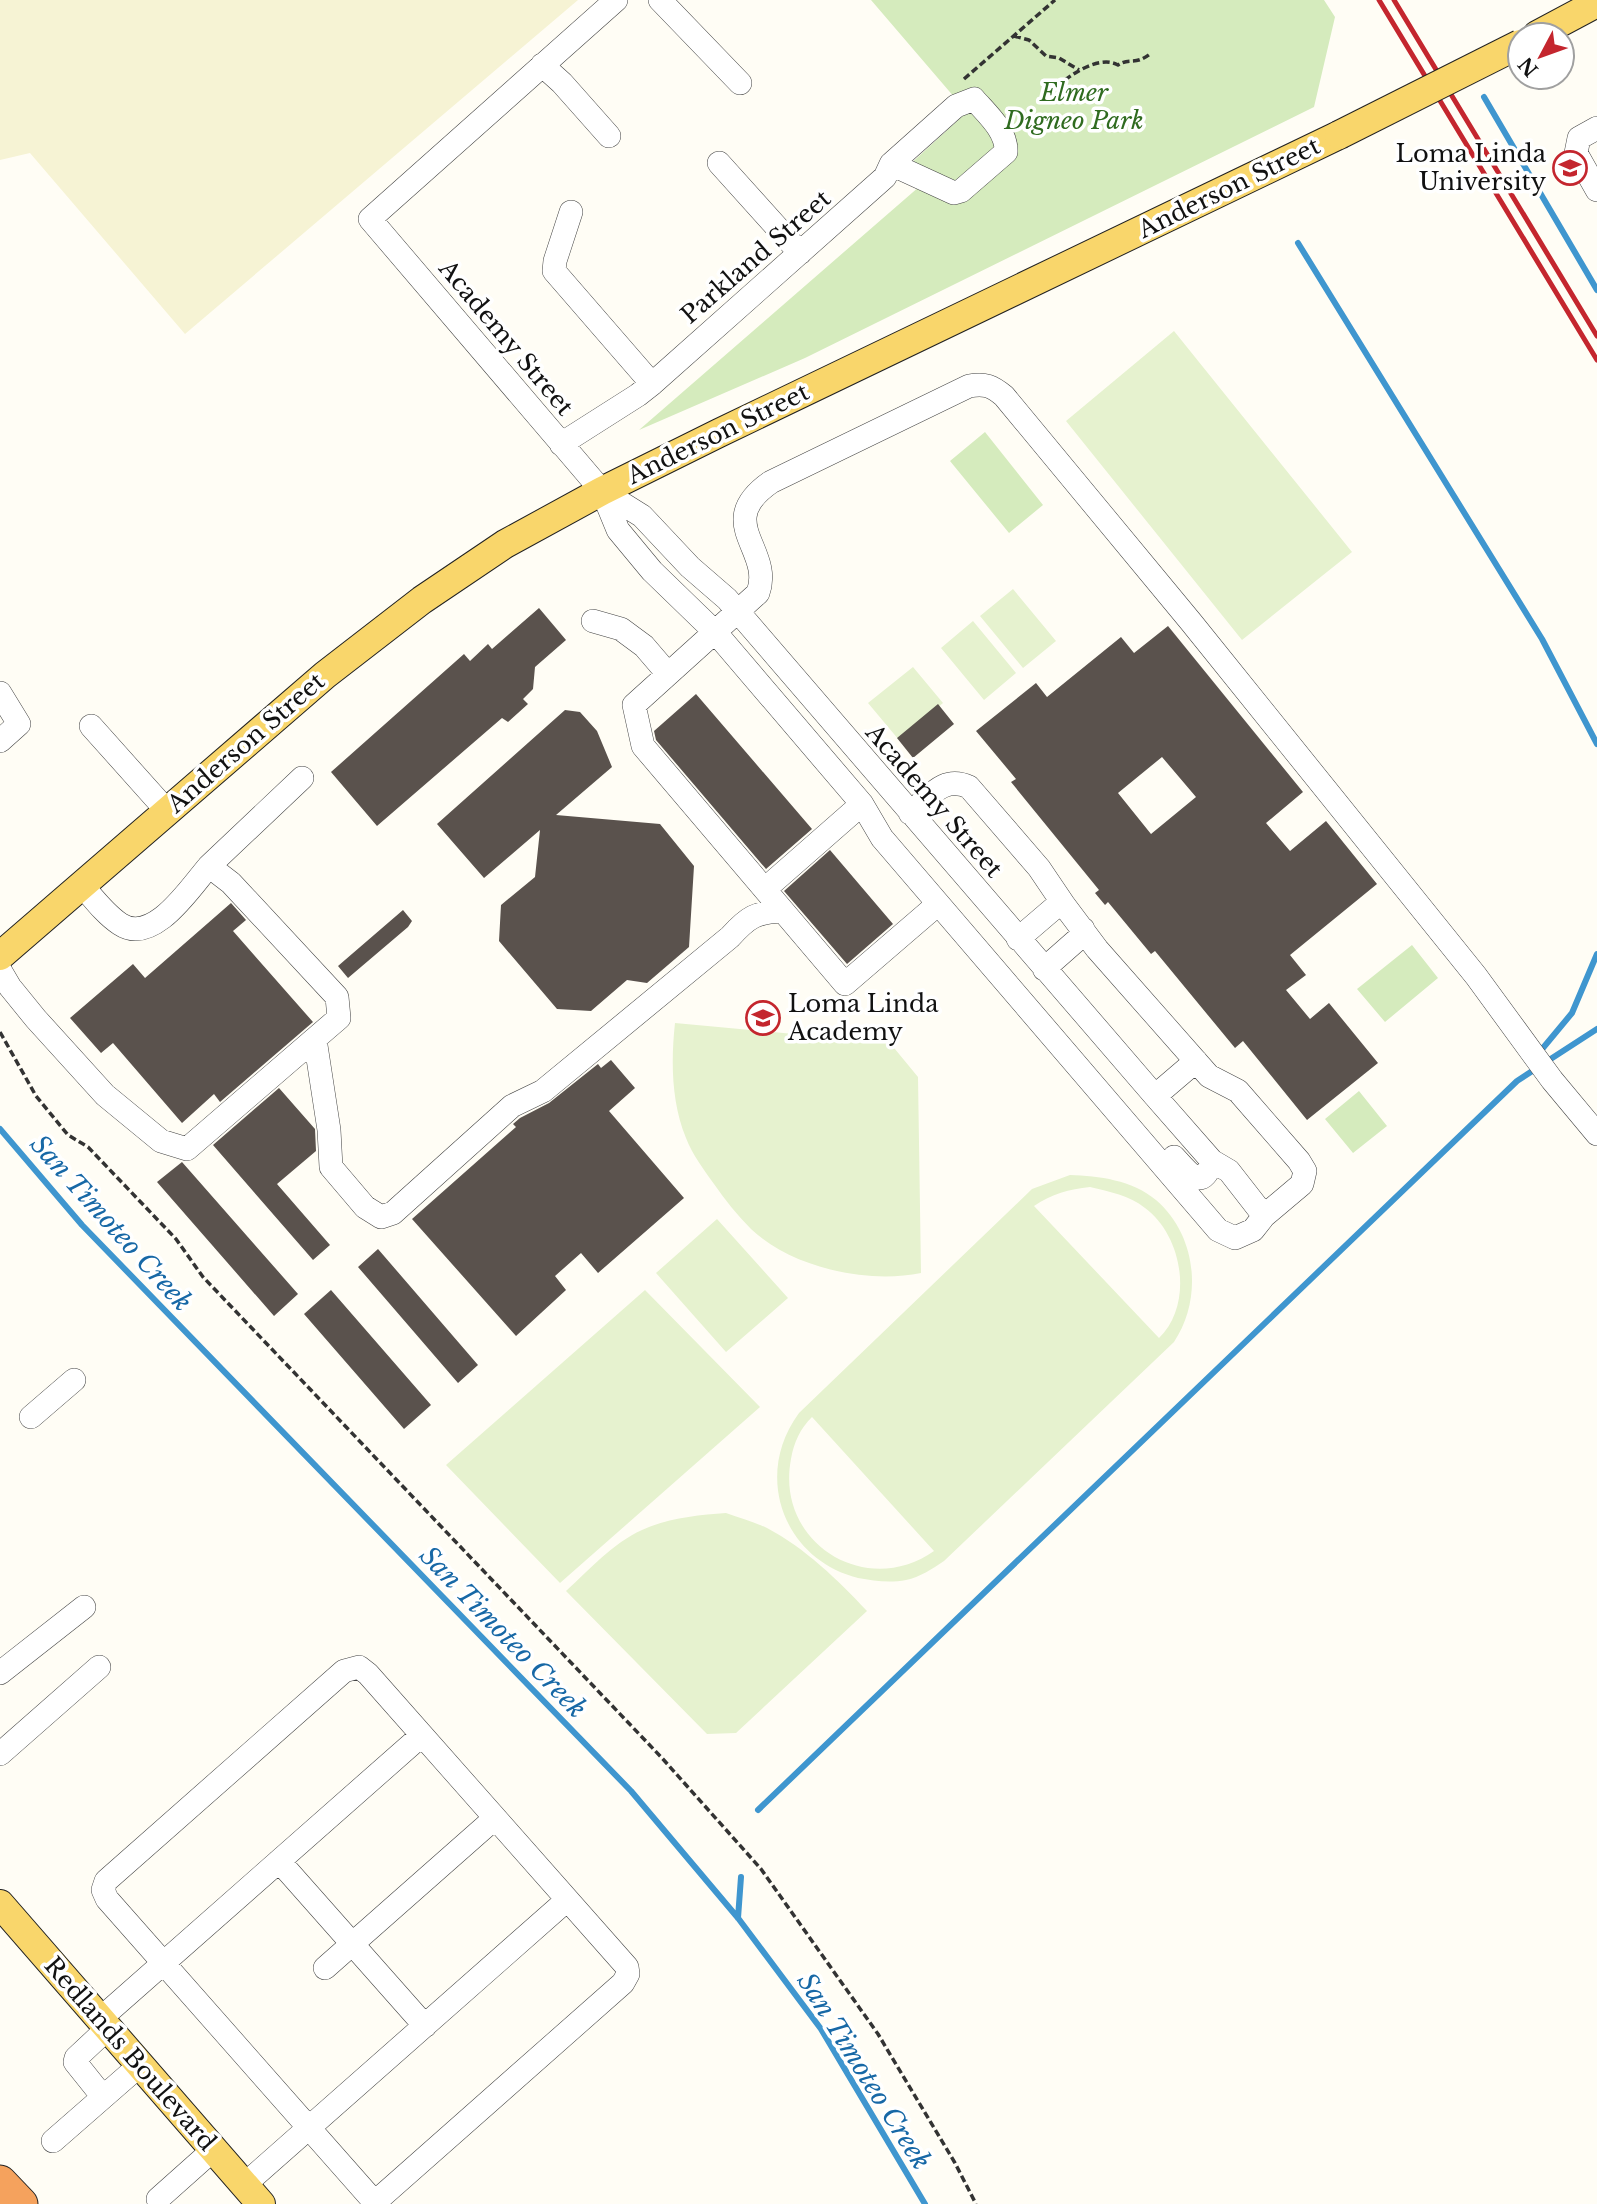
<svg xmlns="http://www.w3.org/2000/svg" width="1597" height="2204" font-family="'Libre Baskerville',serif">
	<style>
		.farmland { fill: #f6f3d4 }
		.green { fill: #d5ebbd }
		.pitch { fill: #e6f2cf; fill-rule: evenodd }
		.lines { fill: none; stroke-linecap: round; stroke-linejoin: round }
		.stream { stroke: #3f96cf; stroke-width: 6 }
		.building { fill: #5a524d; fill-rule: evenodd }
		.minor-casing { stroke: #444; stroke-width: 24 }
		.major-casing { stroke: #222; stroke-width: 30 }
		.highway-casing { stroke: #222; stroke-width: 35 }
		.path { stroke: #333; stroke-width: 3.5; stroke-dasharray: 7 3.5; stroke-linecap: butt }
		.minor { stroke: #fff; stroke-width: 23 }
		.major { stroke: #f9d66b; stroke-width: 28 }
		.highway { stroke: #f5a25d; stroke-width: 33 }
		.rail { stroke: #c4262e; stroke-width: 5 }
		.major-bridge-casing { stroke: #222; stroke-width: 30; stroke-linecap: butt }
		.major-bridge { stroke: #f9d66b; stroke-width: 28 }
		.labels { text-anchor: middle; stroke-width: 7; stroke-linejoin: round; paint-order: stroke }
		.park-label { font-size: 24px; font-style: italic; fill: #2f6b1f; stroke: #fff }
		.poi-label { font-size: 24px; fill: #111; stroke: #fff; text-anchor: end }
		.street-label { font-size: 24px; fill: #111; stroke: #fff }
		.water-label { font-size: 26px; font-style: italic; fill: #1768a6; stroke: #fff }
	</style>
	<rect width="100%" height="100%" fill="#fffdf5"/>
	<path class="farmland" d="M0,0H578L185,334L30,153L0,160Z"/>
	<path class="green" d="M871,0H1324L1335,17L1314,107L805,358L639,430L920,186L906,168L967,112Z
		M985,432L1043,505L1009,533L950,461Z
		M1412,945L1438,978L1385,1022L1357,989Z
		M1359,1091L1387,1126L1353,1153L1325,1119Z"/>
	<path class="pitch" d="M1174,331L1352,552L1242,640L1066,421Z
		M1013,589L1056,641L1023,668L980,616Z
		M973,621L1016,673L984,700L941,648Z
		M913,667L943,703L899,740L868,703Z
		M675,1023L890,1043L918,1077L921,1273C867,1284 792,1268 751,1229C737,1215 725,1200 714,1184C704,1170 692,1154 686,1138C671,1102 671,1060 675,1023Z
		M1070,1175C1099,1176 1132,1180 1156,1200C1197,1235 1203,1299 1174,1342L944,1561C932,1569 920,1577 906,1580C890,1583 874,1581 858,1578C783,1559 753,1475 799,1413L1032,1189ZM1090,1187C1110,1192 1129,1195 1145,1208C1183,1236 1194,1304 1159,1338L1034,1206C1052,1194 1069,1189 1090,1187ZM812,1417L934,1551C866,1599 775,1543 791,1459C794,1442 800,1429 812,1417Z
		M717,1219L788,1298L726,1352L656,1273Z
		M645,1290L760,1407L560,1583L446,1465Z
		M726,1513C740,1518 754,1522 767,1528C805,1548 838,1580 867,1611L736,1733L707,1734L566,1591C589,1570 613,1543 642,1530C668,1518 698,1515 726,1513Z"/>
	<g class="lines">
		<path class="stream" d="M1484,97L1597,290
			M1298,243L1542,639L1597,744
			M1538,1054L1572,1013L1597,954
			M1546,1062L1597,1029
			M0,1129L82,1225L631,1791L738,1918L821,2029L925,2204
			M758,1810L1517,1081L1537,1068
			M738,1918L741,1877"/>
	</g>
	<path class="building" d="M539,608L566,640L535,667L533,689L523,699L528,704L508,722L502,718L377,826L331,772L464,654L470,661L488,644L492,649Z
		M1168,626L1303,792L1266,823L1290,851L1326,821L1377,884L1290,955L1306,975L1286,990L1310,1019L1329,1003L1378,1063L1307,1120L1243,1041L1235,1048L1155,951L1151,954L1108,902L1105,905L1095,893L1099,890L1011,782L1016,779L976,731L1036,683L1047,697L1121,637L1134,653ZM1162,757L1196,797L1151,834L1118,793Z
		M696,694L812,829L766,869L656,740L654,731Z
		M938,704L954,724L913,758L897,738Z
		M565,710L580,712L597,731L612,767L556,815L660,824L694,866L689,947L647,983L627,980L591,1011L557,1009L499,941L501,905L535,877L540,830L484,878L437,824Z
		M830,850L893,924L847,964L784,891Z
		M231,903L246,920L233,931L313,1022L220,1102L214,1094L182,1123L113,1043L101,1053L70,1018L133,964L145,978Z
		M403,910L412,921L408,927L348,978L338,966Z
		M611,1060L635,1088L609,1111L684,1198L598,1273L581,1253L555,1276L566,1290L516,1336L412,1219L516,1127L513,1124L520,1118L549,1103L598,1064L601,1068Z
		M279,1088L315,1129L316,1151L277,1184L330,1245L313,1260L213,1145Z
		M182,1162L298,1294L274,1316L157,1182Z
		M378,1249L478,1365L458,1383L358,1267Z
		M331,1290L431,1405L404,1429L304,1314Z"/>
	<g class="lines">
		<g class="minor-casing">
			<path id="minor" d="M616,0L370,219L602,491L642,516L690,567L727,599L1155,1096L1212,1161L1229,1171L1264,1216
				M660,0L740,83
				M542,65L562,83L609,136
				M1597,128L1579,138L1576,153L1597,190
				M719,163L800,253
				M571,212L555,261L554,271L652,384
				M561,444L638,395L652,384L885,177L891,164L956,106L974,99C987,114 1007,131 1006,152L961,191L954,193L891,164
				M602,491L618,530L652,571L716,633L862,804L882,838L1218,1230L1235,1238L1253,1230L1264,1216L1302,1184L1305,1171L1299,1161L1238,1091L1209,1076L1097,949L1064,905L1039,868L969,787C943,775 930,797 910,813
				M593,621L621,629L644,646L668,674
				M0,693L19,724L0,741
				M91,726L167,811
				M209,866L302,778
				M765,889L862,804
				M938,904L845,984L643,746L634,705L758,593C774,549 712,523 771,482L969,386C985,383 992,386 1004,396L1191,622L1476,976L1552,1080L1597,1134
				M1018,939L1053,909L1064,905
				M1044,969L1078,939L1083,929
				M0,970L10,987L36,1019L105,1095L161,1141L187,1149L339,1018L337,997L231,883L209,866C190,888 153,946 120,924C105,914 94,899 82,885
				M315,1039L329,1130L331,1167L365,1207L381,1217L393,1213L512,1106L543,1091L730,937C748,917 756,912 783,911
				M1155,1096L1196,1061
				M1174,1157C1188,1172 1202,1193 1212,1161
				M31,1417L74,1380
				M359,1667L368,1674L627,1967L628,1974L623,1983L382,2196L375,2198L370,2197L107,1899L103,1890L106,1881L344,1671Z
				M0,1673L84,1607
				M0,1754L99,1667
				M279,1861L425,2026
				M325,1968L495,1818
				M100,2019L422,1735
				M103,2097L75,2062L76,2058L108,2028
				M53,2141L140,2065
				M244,2185L567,1900
				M158,2199L213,2150"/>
		</g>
		<g class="major-casing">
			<path id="major" d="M1537,35L1597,3
				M0,956L325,675L422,600L505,544L602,491L719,433L1339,135
				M0,1904L261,2204"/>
		</g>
		<g class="highway-casing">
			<path id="highway" d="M0,2182L21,2204"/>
		</g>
		<path class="path" d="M1014,36L1029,40L1046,56L1059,58L1079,70
			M964,79L1055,0
			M1065,80C1078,70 1102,56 1118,65C1131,57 1134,66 1150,54
			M0,1032L36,1096L68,1135L88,1147L176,1239L203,1277L662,1758L761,1869L878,2034L955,2163L976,2204"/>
		<use href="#minor" class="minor"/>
		<use href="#major" class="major"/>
		<use href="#highway" class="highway"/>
		<path class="rail" d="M1379,0L1597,360
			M1394,0L1597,336"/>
		<g class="major-bridge-casing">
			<path id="major-bridge" d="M1339,135L1520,44"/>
		</g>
		<use href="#major-bridge" class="major-bridge"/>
	</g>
	<defs>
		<g id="university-ring" transform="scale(1.75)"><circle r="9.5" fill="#fff" stroke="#c4262e" stroke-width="1.5"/><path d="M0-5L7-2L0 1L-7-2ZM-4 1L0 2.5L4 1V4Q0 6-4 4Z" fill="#c4262e"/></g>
		<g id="school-ring" transform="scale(1.75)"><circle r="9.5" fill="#fff" stroke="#c4262e" stroke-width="1.5"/><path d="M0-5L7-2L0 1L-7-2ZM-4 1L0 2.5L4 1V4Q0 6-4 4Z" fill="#c4262e"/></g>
	</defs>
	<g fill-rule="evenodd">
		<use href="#university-ring" x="1570" y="168"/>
		<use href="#school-ring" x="763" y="1018"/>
	</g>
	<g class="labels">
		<g class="park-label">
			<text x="1074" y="101">Elmer<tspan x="1074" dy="28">Digneo Park</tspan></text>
		</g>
		<g class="poi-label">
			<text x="1546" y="162">Loma Linda<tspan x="1546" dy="28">University</tspan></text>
			<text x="788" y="1012" text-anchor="start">Loma Linda<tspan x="788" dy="28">Academy</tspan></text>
		</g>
		<g class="street-label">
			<text transform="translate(1229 188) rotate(-26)" y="8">Anderson Street</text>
			<text transform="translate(756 257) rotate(-41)" y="8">Parkland Street</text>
			<text transform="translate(506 338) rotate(50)" y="8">Academy Street</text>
			<text transform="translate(718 434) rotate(-26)" y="8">Anderson Street</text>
			<text transform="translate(246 743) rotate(-41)" y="8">Anderson Street</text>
			<text transform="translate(934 801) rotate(49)" y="8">Academy Street</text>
			<text transform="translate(130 2054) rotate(49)" y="8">Redlands Boulevard</text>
		</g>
		<g class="water-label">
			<text transform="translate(111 1223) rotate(48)" y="9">San Timoteo Creek</text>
			<text transform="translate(503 1632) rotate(46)" y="9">San Timoteo Creek</text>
			<text transform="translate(864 2071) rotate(58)" y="9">San Timoteo Creek</text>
		</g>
	</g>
	<g transform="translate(1541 56) rotate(229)"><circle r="33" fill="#ffffff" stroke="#a0a0a0" stroke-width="2"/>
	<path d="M0-5L12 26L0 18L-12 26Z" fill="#c4262e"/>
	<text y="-10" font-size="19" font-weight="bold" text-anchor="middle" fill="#111111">N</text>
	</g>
</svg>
